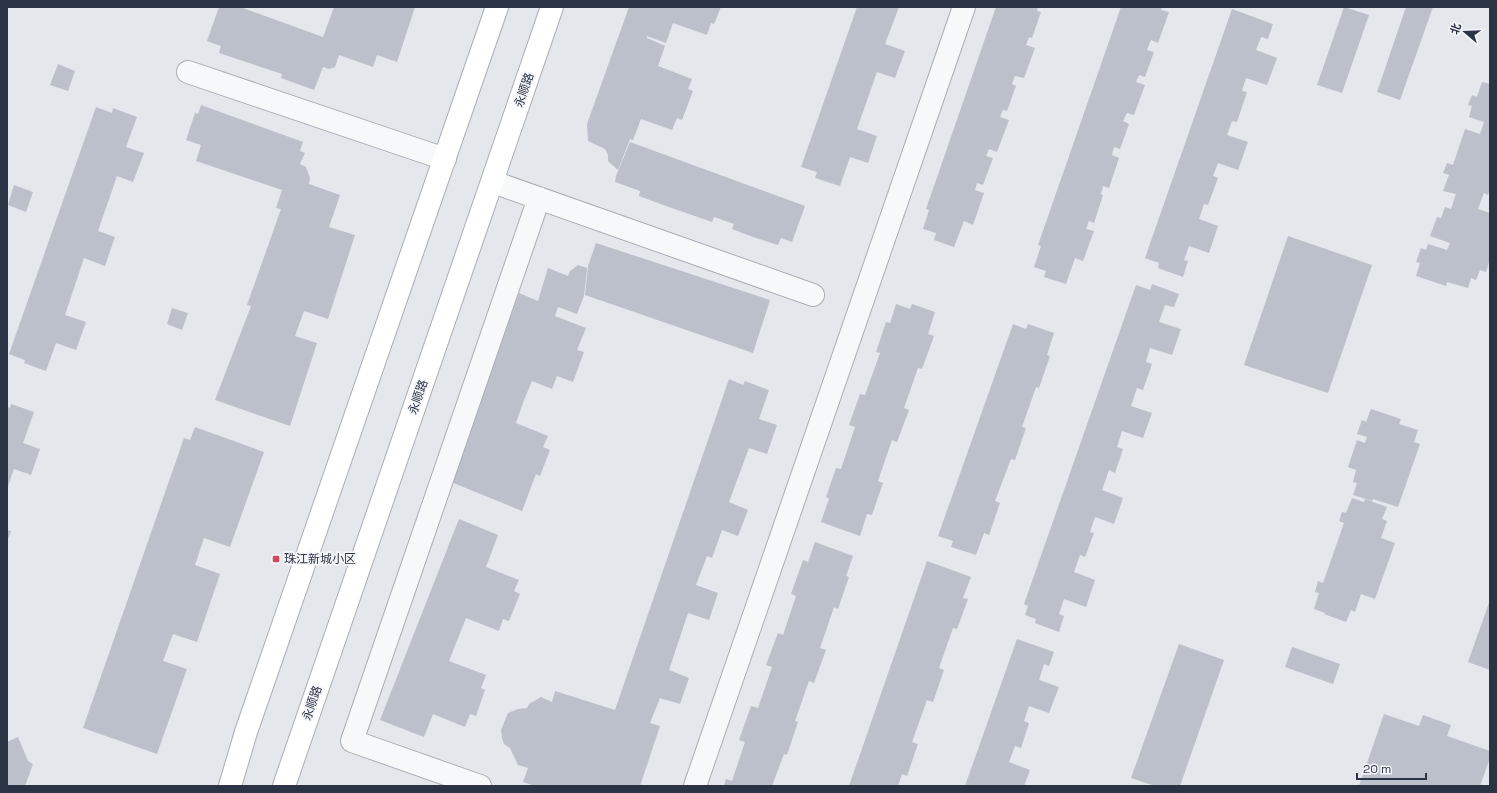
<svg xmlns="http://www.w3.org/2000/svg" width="1497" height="793" font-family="'Space Grotesk','Noto Sans SC',sans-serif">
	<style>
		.building { fill: #bbc0ca }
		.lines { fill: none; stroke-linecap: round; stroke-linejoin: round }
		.street-casing { stroke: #a9aeb7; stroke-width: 24 }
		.secondary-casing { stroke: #a9aeb7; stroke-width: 24 }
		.street { stroke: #f7f8fa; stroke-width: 22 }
		.secondary { stroke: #fff; stroke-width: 22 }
		.poi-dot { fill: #d1495b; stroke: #f4f6f9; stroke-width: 1.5 }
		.labels { text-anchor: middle; stroke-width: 3.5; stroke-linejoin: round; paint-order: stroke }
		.street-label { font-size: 12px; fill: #2b3445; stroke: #f4f6f9 }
		.poi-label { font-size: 12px; fill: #2b3445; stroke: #f4f6f9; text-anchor: start }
	</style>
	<rect width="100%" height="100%" fill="#e4e7ec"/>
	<path class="building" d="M219,7H240L323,37L334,7H415L397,62L377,55L373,67L339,55L335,67L329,69L323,67L314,90L281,78L282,74L219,53L221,46L207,41Z
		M629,7H721L714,24L711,23L707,35L673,23L666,43L647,36V38L665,46L658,66L692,79L688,89L693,91L682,120L677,118L672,130L641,119L633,140L630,139L618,170L608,161V155L605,149L588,141L587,124Z
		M857,7H899L885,44L905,51L895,78L877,72L857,129L877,136L868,163L850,157L840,186L815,178L817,172L801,167Z
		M996,7H1038L1037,11L1041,12L1032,38L1029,37L1026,45L1035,48L1024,78L1015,76L1012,84L1016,86L1007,111L1003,110L1000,117L1009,120L997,152L989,149L986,156L993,158L983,185L977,183L975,190L984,193L973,225L964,221L954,247L934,240L936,233L923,229L929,210L926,209Z
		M1121,7H1162L1161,10L1169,12L1158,43L1151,40L1147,50L1154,52L1145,77L1139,75L1136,82L1145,85L1134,115L1127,113L1123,121L1129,124L1120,149L1114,147L1112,155L1119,158L1109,188L1103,186L1101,194L1103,195L1094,223L1089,221L1086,229L1094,231L1083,261L1075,258L1066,284L1044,277L1046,271L1034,267L1041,246L1038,245Z
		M1344,7L1369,15L1342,93L1317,85Z
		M1406,7H1433L1400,100L1377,92Z
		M1232,9L1273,24L1268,39L1261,37L1256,50L1277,58L1267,85L1246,78L1242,91L1247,92L1237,122L1232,121L1227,135L1248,142L1238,170L1218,163L1213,176L1218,178L1208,205L1204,204L1199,219L1218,226L1209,253L1189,246L1184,260L1188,261L1183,277L1158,268L1159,263L1145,258Z
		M58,64L75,71L68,91L50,85Z
		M1482,82L1490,84V187L1488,195L1484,193L1478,209L1490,213V259L1486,272L1480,270L1476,280L1471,278L1468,288L1447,282L1446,286L1416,276L1420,263L1416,262L1421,248L1426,250L1428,244L1447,250L1450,243L1430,236L1437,217L1441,218L1445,207L1451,209L1456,194L1443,191L1449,175L1443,173L1447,163L1453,165L1465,129L1480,134L1484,122L1469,117L1472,106L1468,105L1472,95L1477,97Z
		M201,105L303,142L300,151L305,153L300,164L306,167L310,178L309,184L340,195L329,227L355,235L328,319L304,311L295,336L317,343L290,426L215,400L251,306L247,305L281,209L276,208L282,190L196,161L201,145L186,140L195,113L198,114Z
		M96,107L112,113L113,108L137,117L126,147L144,153L133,182L117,176L98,231L115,237L105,266L84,258L65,315L86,322L76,350L56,343L46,371L24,363L25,360L9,354Z
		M630,142L805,206L792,242L781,238L778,245L753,237L732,229L734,224L714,217L712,222L666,206L639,196L640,191L615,182L616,176Z
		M14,185L33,192L26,212L8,205Z
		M1288,236L1372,265L1328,393L1244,365Z
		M596,243L770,300L753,353L585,295L588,266Z
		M578,265L587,268L584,296L577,314L558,307L555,316L586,328L577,350L584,352L573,382L557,376L552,389L532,381L524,400L516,423L548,436L543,447L550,450L540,476L536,474L522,511L451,482L519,293L538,301L548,268L568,276L570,271Z
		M1152,284L1179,294L1174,307L1165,305L1159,322L1181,329L1172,355L1150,348L1146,362L1152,364L1143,390L1137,388L1131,406L1152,413L1143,438L1122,431L1117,447L1123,449L1115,473L1109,470L1102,490L1123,498L1114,524L1095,517L1090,532L1094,533L1085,557L1080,555L1074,572L1095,580L1086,607L1064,599L1059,614L1064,616L1059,632L1035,623L1036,619L1025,615L1028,606L1024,604L1136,285L1150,290Z
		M896,304L910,309L912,304L935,312L928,334L934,336L922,369L918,368L904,408L909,410L897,442L892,440L878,481L883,483L872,515L867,514L860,536L821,522L829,499L826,497L836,468L841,469L855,427L849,425L860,394L865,395L880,353L876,352L886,322L890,323Z
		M172,308L188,313L182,330L167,324Z
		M1013,324L1026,329L1028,324L1054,333L1047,355L1050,356L1039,388L1036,387L1022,427L1026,428L1015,460L1011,459L995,501L1000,503L989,535L984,533L976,555L951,547L953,541L938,536Z
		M729,379L743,385L745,381L769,390L759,419L777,425L767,454L749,448L729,502L748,510L738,536L722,530L712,558L707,556L696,585L718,593L709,620L688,613L669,670L689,678L680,704L660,698L650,723L660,726L640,786H535L523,782L528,768L518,765L510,748L504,744L502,738L501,730L508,713L518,709L527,708L529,704L541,697L552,702L555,691L615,710Z
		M11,404L34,412L23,443L40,449L31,475L14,469L7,489V407L10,408Z
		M1371,409L1401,419L1399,424L1418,430L1414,442L1420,444L1398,507L1373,499L1372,501L1353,495L1357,483L1353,482L1356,470L1348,467L1357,440L1365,443L1367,437L1357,434L1362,420L1366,422Z
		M195,427L264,452L230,547L204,538L195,565L220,574L197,642L173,634L163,661L187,669L157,754L83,728L184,438L190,440Z
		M1352,498L1364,502L1365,499L1387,507L1382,519L1387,521L1381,538L1395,543L1375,599L1361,594L1355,612L1351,610L1346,622L1324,614L1325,613L1314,609L1319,593L1315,592L1318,581L1323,583L1344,523L1339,521L1342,512L1346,513Z
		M459,519L498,535L486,567L519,580L514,591L520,594L509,621L503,619L499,631L466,618L449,661L486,675L481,688L485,690L476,716L470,714L465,727L433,714L424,737L380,720Z
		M7,530L11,531L7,542Z
		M815,542L853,556L846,576L849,577L838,609L834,607L820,648L826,650L814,683L809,681L795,721L798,722L787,755L784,754L772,786H724L726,779L732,781L745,742L739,740L751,706L758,708L772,667L766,665L778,633L783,635L796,596L791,594L803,560L808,562Z
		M927,561L971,577L963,598L968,599L957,629L953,628L939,668L944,670L933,702L927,700L912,742L918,744L907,776L902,774L898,786H849Z
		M1490,600V670L1468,662Z
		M1017,639L1054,652L1049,666L1044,664L1039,680L1059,687L1049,713L1029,706L1024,721L1029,723L1021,748L1015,746L1009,762L1030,770L1024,786H965Z
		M1179,644L1224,660L1180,786H1155L1131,778Z
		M1292,647L1340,664L1333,684L1285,667Z
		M1384,714L1419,726L1423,715L1451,725L1447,736L1490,751V758L1480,786H1359Z
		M18,737L28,761L33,764L25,786H7V742Z"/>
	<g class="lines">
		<g class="street-casing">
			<path id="street" d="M188,72L445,159
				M493,182L813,295
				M480,786L352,741L539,198
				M695,786L964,7"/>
		</g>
		<g class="secondary-casing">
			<path id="secondary" d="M230,786L246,732L497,7
				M284,786L552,7"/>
		</g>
		<use href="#street" class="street"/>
		<use href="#secondary" class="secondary"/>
	</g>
	<rect class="poi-dot" x="272" y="555" width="8" height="8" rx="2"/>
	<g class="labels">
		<g class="street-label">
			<text transform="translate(524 90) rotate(-71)" y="4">永顺路</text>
			<text transform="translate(418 397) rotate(-71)" y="4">永顺路</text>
			<text transform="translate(312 703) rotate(-71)" y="4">永顺路</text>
		</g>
		<g class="poi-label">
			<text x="284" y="563">珠江新城小区</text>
		</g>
	</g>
	<rect width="1497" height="793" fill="none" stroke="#2b3445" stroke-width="16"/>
	<g transform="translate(1465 32) rotate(289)" stroke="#f4f6f9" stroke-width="3" paint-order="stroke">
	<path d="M0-3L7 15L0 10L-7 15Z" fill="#2b3445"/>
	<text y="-6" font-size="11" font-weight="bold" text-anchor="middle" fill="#2b3445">北</text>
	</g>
	<path d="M1357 773v6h69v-6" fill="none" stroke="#2b3445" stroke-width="2"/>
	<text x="1363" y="773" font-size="12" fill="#2b3445" stroke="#f4f6f9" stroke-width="3" paint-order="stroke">20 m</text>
</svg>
